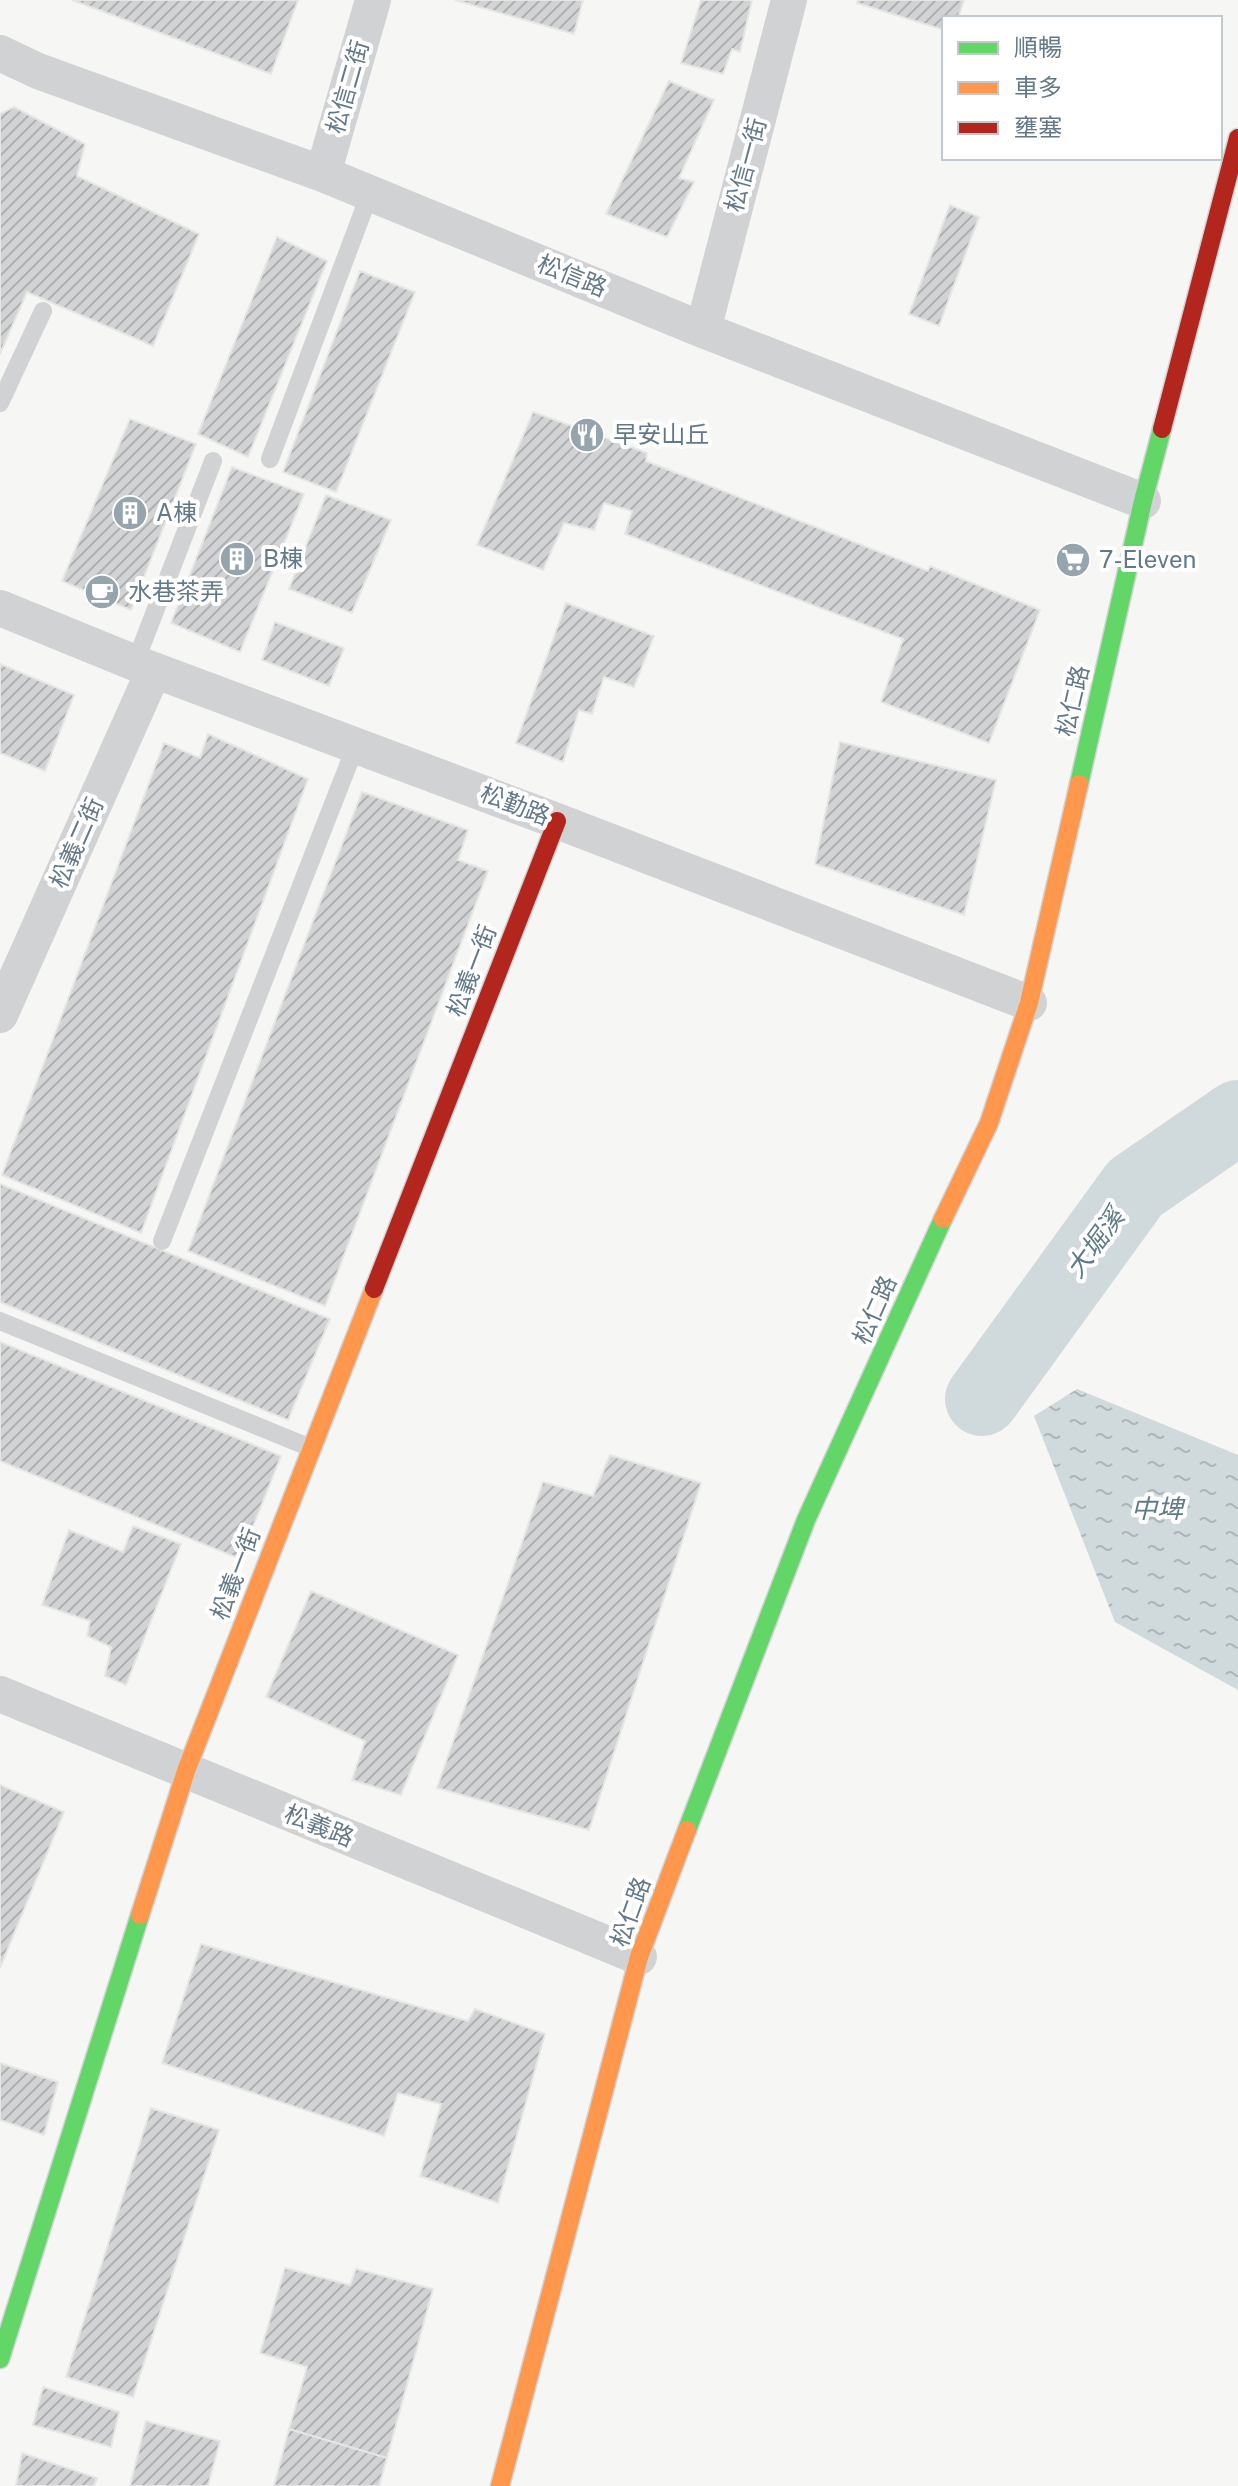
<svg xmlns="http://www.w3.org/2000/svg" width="1238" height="2486" font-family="'Public Sans','Noto Sans TC',sans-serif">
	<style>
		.water { fill: url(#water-ripples) }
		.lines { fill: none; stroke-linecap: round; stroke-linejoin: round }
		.river { stroke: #d0d9db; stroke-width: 74 }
		.building { fill: url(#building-hatch); stroke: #e6e6e4; stroke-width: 2 }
		.fast-casing { stroke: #d1d3d4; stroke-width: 21 }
		.slow-casing { stroke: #d1d3d4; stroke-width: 21 }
		.jam-casing { stroke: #d1d3d4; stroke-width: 21 }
		.lane { stroke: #d1d2d3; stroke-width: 18 }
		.street { stroke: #d1d2d3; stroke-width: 36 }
		.fast { stroke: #63d668; stroke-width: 18 }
		.slow { stroke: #ff974d; stroke-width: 18 }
		.jam { stroke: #b3261e; stroke-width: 18 }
		.labels { text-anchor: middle; stroke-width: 8; stroke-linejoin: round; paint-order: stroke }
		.street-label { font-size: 24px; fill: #637888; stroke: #fff }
		.poi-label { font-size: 24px; fill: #637888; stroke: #fff; text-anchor: start }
		.water-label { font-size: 26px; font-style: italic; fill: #5f7b84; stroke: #fff }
	</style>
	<defs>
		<pattern id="water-ripples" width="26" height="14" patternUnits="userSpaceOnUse" patternTransform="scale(2)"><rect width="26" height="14" fill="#d0d9db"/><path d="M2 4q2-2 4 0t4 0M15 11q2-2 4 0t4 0" fill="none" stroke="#acb5b7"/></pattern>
		<pattern id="building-hatch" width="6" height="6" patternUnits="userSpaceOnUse" patternTransform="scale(2)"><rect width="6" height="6" fill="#d2d3d4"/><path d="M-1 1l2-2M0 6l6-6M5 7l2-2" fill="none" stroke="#aeb0b2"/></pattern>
	</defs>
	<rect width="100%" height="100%" fill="#f6f6f4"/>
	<path class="water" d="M1077,1389L1238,1455V1690L1115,1622L1034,1416Z"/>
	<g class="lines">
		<path class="river" d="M982,1399L1135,1188L1238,1117"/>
	</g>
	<path class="building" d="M72,0H298L271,74Z
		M455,0H583L574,34Z
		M701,0H752L740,52L732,49L723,74L681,63Z
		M858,0H964L958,18H944V30L857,3Z
		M669,81L714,100L679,178L694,182L667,237L606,214Z
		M14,107L85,144L77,176L199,234L153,346L27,292L0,354V114Z
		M950,205L979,217L939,326L909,314Z
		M277,237L327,261L248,457L198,434Z
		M360,271L415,292L336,492L283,472Z
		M533,412L647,453L646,461L928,571L930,566L1040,610L989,743L881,702L903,639L625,534L632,511L604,503L594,530L564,523L543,570L477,545Z
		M130,419L196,444L131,610L62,581Z
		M232,467L304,494L240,652L171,623Z
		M326,495L391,520L352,613L289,589Z
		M566,603L654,636L634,687L604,677L592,714L579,710L563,762L516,743Z
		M275,622L344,648L329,686L262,660Z
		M0,664L74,695L45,771L0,753Z
		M208,734L308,779L141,1233L2,1175L164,743L200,758Z
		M840,742L996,780L964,915L815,864Z
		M362,792L468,830L458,860L488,871L325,1306L188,1251Z
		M0,1184L330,1319L288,1420L0,1302Z
		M0,1342L281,1456L240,1559L0,1461Z
		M610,1455L701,1483L589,1830L437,1788L543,1482L593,1496Z
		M133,1526L181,1544L126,1685L105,1676L111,1647L87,1636L90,1621L42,1605L69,1530L123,1552Z
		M311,1591L458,1655L401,1795L352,1780L365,1741L266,1697Z
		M0,1785L64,1812L0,1968Z
		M201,1944L468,2021L475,2009L545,2034L498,2203L420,2176L441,2104L398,2093L384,2136L162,2063Z
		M0,2063L58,2082L44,2135L0,2120Z
		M151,2108L219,2130L133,2397L66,2377Z
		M285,2268L350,2285L356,2269L433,2289L387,2458L289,2429L307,2367L260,2353Z
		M43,2387L119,2412L111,2447L33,2425Z
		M146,2421L220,2441L208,2486H130Z
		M289,2429L387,2458L379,2486H274Z
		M22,2453L97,2478L94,2486H16Z"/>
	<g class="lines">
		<g class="fast-casing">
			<path id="fast" d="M1079,784L1143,501L1162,429
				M687,1830L806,1520L943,1219
				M0,2359L140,1915"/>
		</g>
		<g class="slow-casing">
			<path id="slow" d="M943,1219L989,1123L1029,1003L1079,784
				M140,1915L186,1771L374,1289
				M500,2486L639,1957L687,1830"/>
		</g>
		<g class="jam-casing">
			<path id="jam" d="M1162,429L1238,138
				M374,1289L557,821"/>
		</g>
		<path class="lane" d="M0,403L43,311
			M270,459L370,193
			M135,663L213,461
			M162,1241L356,745
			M0,1321L311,1448"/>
		<path class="street" d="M0,53L38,71L323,174L703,330L1143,501
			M323,174L373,0
			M703,330L789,0
			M0,608L135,663L557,821L1029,1003
			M0,1015L154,670
			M0,1694L639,1957"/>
		<use href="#fast" class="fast"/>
		<use href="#slow" class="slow"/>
		<use href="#jam" class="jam"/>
	</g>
	<defs>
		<g id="restaurant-disc" transform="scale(1.8)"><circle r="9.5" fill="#96a4ae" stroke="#fff"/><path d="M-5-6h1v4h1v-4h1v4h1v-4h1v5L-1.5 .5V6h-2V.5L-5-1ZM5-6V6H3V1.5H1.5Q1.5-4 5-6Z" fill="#fff"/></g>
		<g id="building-disc" transform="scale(1.8)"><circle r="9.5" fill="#96a4ae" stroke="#fff"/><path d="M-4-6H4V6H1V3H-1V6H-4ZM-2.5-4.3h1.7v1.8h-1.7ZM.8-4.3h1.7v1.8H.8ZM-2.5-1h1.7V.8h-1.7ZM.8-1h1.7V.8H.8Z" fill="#fff"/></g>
		<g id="supermarket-disc" transform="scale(1.8)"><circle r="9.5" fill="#96a4ae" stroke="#fff"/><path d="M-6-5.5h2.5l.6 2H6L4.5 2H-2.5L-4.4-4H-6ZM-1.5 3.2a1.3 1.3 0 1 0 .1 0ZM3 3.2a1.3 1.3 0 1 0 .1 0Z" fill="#fff"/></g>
		<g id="cafe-disc" transform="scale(1.8)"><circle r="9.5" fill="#96a4ae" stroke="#fff"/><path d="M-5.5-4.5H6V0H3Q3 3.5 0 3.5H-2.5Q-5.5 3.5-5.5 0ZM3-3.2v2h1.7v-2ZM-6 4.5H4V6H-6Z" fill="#fff"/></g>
	</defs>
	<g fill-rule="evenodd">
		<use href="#restaurant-disc" x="587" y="435"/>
		<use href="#building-disc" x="130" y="513"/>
		<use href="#building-disc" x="237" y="559"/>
		<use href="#supermarket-disc" x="1073" y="560"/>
		<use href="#cafe-disc" x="102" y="592"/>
	</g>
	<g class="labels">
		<g class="street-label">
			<text transform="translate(348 87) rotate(-74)" y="8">松信二街</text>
			<text transform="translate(746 165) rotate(-75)" y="8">松信一街</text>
			<text transform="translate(572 276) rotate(22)" y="8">松信路</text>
			<text transform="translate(1073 701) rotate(-77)" y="8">松仁路</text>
			<text transform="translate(515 805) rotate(21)" y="8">松勤路</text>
			<text transform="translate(77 843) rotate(-66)" y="8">松義二街</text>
			<text transform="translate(472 971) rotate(-69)" y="8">松義一街</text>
			<text transform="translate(875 1310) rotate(-66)" y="8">松仁路</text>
			<text transform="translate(236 1574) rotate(-69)" y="8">松義一街</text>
			<text transform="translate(319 1826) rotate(22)" y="8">松義路</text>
			<text transform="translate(631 1912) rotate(-70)" y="8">松仁路</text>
		</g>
		<g class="poi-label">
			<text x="613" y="443">早安山丘</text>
			<text x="156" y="521">A棟</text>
			<text x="263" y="567">B棟</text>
			<text x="1099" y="568">7-Eleven</text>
			<text x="128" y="600">水巷茶弄</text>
		</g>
		<g class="water-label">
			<text transform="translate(1095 1243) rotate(-54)" y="9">大堀溪</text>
			<text x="1157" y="1518">中埤</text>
		</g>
	</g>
	<rect x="942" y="16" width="280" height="144" fill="#ffffff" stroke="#c1c9cf" stroke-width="2"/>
	<rect x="958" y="42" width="40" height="12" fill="#63d668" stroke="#c1c9cf" stroke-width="2"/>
	<text x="1014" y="56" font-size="24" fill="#637888">順暢</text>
	<rect x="958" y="82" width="40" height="12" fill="#ff974d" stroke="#c1c9cf" stroke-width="2"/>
	<text x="1014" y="96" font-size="24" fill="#637888">車多</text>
	<rect x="958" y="122" width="40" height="12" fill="#b3261e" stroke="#c1c9cf" stroke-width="2"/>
	<text x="1014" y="136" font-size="24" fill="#637888">壅塞</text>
</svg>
